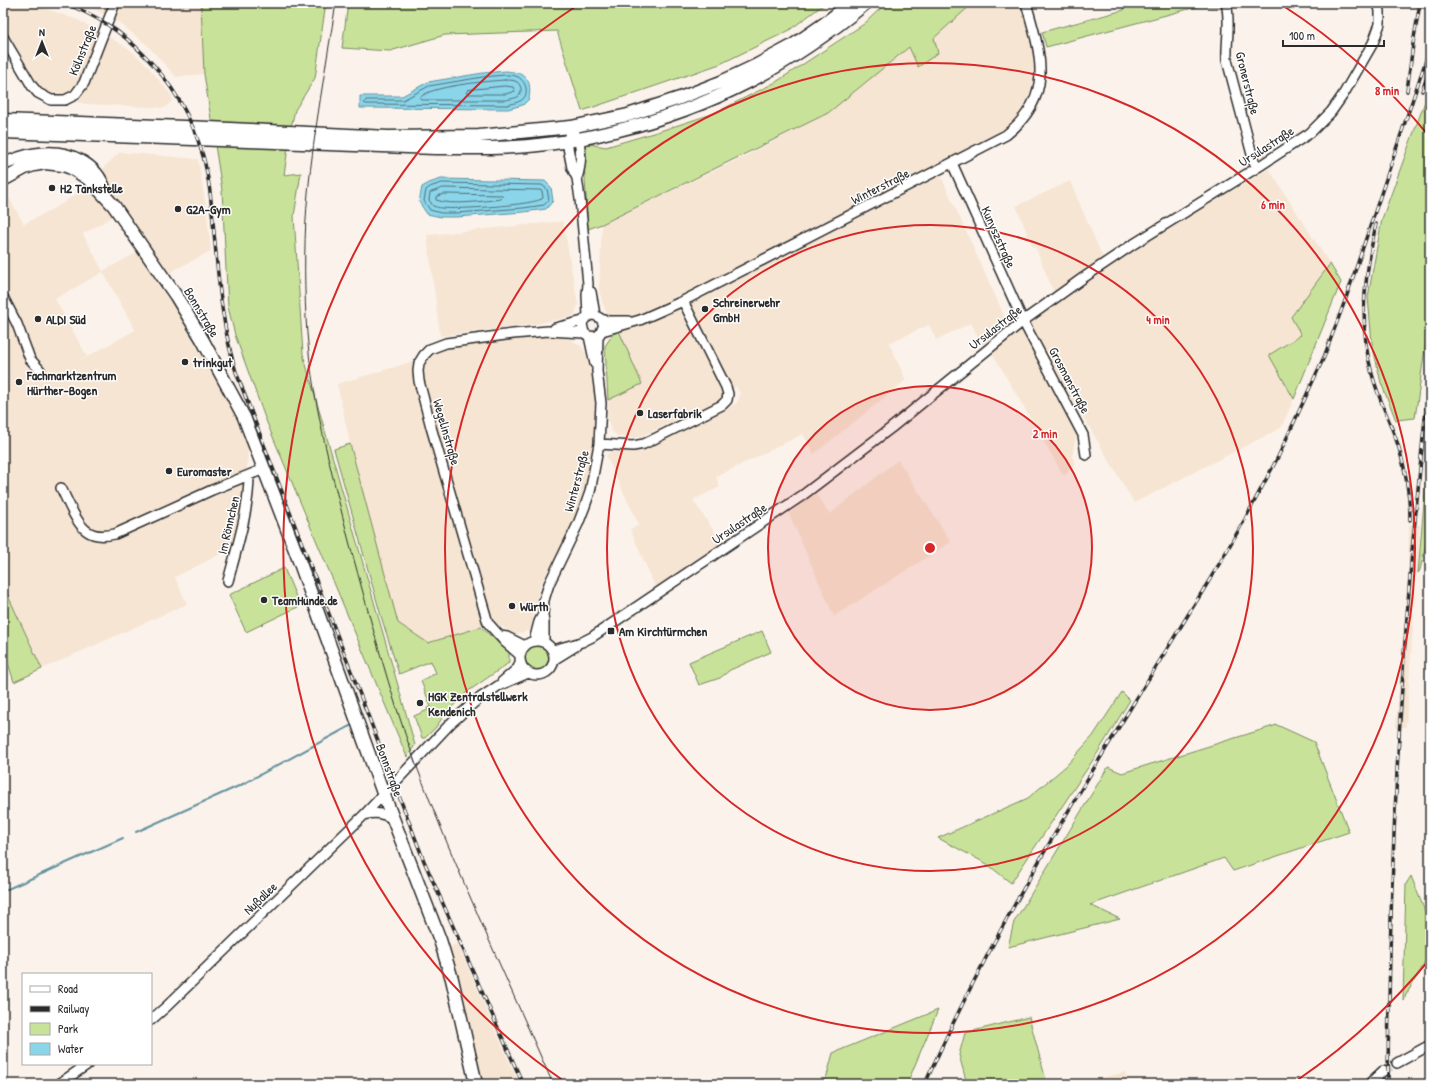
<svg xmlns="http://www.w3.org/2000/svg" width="1433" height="1087" font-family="'Patrick Hand',sans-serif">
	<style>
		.built { fill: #f6e5d3; fill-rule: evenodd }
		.green { fill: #c8e399; stroke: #7a8762 }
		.water { fill: #8ad5ea; stroke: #64919e }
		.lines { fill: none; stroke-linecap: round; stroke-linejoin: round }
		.shore { stroke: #516f77; stroke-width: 1 }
		.stream { stroke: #64919e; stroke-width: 2 }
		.minor-tunnel { stroke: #d1cbc5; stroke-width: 9; stroke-dasharray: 9 4.5; stroke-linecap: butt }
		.minor-casing { stroke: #2b2b2b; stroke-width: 12 }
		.major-casing { stroke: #2b2b2b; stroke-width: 15 }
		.minor { stroke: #fff; stroke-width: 9 }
		.major { stroke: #fff; stroke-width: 12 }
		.tram { stroke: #2b2b2b; stroke-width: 1 }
		.rail-casing { stroke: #2b2b2b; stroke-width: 3.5 }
		.rail { stroke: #fff; stroke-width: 2; stroke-dasharray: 6; stroke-linecap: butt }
		.ring { fill: none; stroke: #d62828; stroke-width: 2 }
		.poi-dot { fill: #2b2b2b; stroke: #fff; stroke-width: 1.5 }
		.labels { text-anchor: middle; stroke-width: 3; stroke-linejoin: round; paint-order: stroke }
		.street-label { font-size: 13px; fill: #2b2b2b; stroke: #fff }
		.poi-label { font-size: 13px; font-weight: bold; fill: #2b2b2b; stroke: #fff; text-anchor: start }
		.centre { fill: #d62828; stroke: #fff; stroke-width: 2 }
		.ring-label { font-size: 12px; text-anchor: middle; font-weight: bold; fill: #d62828; stroke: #fff; stroke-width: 3; stroke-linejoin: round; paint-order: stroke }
	</style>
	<rect width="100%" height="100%" fill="#fbf3eb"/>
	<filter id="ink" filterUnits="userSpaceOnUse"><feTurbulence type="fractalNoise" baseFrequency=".025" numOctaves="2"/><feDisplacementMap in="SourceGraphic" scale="8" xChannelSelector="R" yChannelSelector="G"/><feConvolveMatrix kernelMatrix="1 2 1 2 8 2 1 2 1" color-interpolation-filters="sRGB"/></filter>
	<g filter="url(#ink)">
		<path class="built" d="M3,3H22L41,7L78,20L128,48L147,65L171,95L173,100L165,108L85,104L44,93L3,26Z
			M83,3H201L204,74L176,77L148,46L117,21Z
			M973,3H1020L1033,53L1034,69L1031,91L1017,118L1009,125L999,132L936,165L1008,324L982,345L971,323L936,340L929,325L889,343L906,380L814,454L803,434L716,477L720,487L693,500L723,544L656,589L630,529L639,525L606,456L610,452L637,450L648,447L659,443L737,403L740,394L736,386L718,403L639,437L631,438L617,436L611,430L608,421V400L642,383L615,331L603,305L599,290L602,224L745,156L828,113L909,47L918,66L933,38Z
			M120,152L198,159L206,207L211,250L209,252L169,273L160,265L123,211L83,234L103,271L138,252L173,304L234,413L248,445L246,492L235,547L175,577L187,604L42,669L3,585V194L9,198L24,224L65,202L87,185L107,208L117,199L113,195L103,168ZM103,272L135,330L78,362L87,356L55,299Z
			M1269,169L1330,264L1291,317L1301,335L1269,355L1294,399L1281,428L1134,503L1030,327L1032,319L1124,254Z
			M1070,181L1103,258L1054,293L1035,247L1033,248L1016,206Z
			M563,221L578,305L574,316L531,325L440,336L427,235Z
			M1018,329L1025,331L1077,431L1072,457L1076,463L1064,476L991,351Z
			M556,335L570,339L582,347L589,360L596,406L595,435L593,457L578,509L569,532L540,587L531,628L528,631L517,634L513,633L497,624L481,627L428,643L398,623L350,444L337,384L411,362L453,347L534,336Z
			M898,460L951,542L834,616L789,514L815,493L830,514Z
			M1409,524L1412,525L1413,531L1414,525H1420L1406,727L1396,726L1408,573Z
			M457,943L519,1084H481L460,984L449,948Z
			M1125,1072L1128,1084H1079Z"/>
		<path class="green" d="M201,3H326L315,78L295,110L291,127L284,175L301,173L294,216L303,354L415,745L407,757L265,418L235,335L228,307L222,190L204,74Z
			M348,3H826L788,31L720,64L582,111L557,31L445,35L390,51L342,48Z
			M886,3H973L934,38L938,53L918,67L909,47L828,113L602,224L588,229L584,161V152L589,144L606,147L660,131L715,113L776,82L864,24Z
			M1137,3H1223V6H1200L1046,47L1042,32L1124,10V6Z
			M1430,88V313L1415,418L1396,420L1381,383L1372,343L1368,297L1382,219Z
			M1330,264L1341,282L1294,399L1269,355L1301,335L1291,317Z
			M615,331H619L642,384L608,400L605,346Z
			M1430,432V526L1420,570L1418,573Z
			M350,444L398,623L428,643L481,627L509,652V662L506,665L467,692L445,714L436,727L425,738H422L421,735L414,716L428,710L427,708L431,707L421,681L436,673L431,661L399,674L381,616L334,449Z
			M284,568L300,606L246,632L229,595Z
			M3,585L42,669L14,682L3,647Z
			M762,631L771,652L730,670L720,678L699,685L689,662Z
			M523 658a13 13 0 1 1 26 0a13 13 0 1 1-26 0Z
			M1122,692L1130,700L1095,757L1011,883L987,864L938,838L1028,798L1066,766L1093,736Z
			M1277,725L1314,742L1349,832L1233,871L1224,858L1090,905L1120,919L1008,947L1014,922L1108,767L1122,773Z
			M1411,876L1430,924V948L1423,966L1403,1000L1406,884Z
			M938,1010L907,1084H810L826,1079L833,1053Z
			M1029,1017L1047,1084H967L959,1055L965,1033Z"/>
		<path class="water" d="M506,71C526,73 532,78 529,99L523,105L508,109L360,108V96H402L428,82L483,73Z
			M441,179L545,181L551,187L553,201L546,209L524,212L457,217H441L427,214L419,202L422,187L429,183Z"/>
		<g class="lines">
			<path class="shore" d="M505,75C509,75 515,75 518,77C527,82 530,96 520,101C516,103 511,104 507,105L366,104L364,103L366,100H403L429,86L483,77Z
				M505,80C508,80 513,80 515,81C521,83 523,91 519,96C517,98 510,99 506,100H422L420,98C428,86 489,81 505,80Z
				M505,86L513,87L515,91L506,94H468L466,93L468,90Z
				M442,183L542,185L547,189L549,200L544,205L523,208L457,213H441L430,210L424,201L426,190L430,187Z
				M443,188L540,190L542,191L543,198C537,205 455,210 442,208C439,208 436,207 433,206L429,200L430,193Z
				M444,194L501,195L503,197L501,199C484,201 452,206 436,200V197Z"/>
			<path class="stream" d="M136,832L241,785L350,726
				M3,891L123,838"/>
			<path class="minor-tunnel" d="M1383,1071L1397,1063"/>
			<g class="minor-casing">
				<path id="minor" d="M1226,3C1231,21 1226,42 1227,60L1254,162L1258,167
					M3,37L32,86L38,93L51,100H65L75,95L84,83L115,3
					M576,135C583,147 581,166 577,178
					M569,136L567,142L572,168L577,178L580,199L588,284L587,295L588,316
					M952,163L1023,321L1083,435L1086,455
					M591,292L595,315L601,319L604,325L600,334C595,338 589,337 584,333L582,324C584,317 589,315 595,315
					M3,297L17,324L30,359L40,370
					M601,319L608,321H628
					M555,328L583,321
					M602,331L640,320L683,301L1006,135C1055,96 1041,55 1026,3
					M589,336L595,364
					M599,444L633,446L644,444L722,405L727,400L728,394L726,387L683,301
					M61,488C67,499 76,524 87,531C95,537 106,536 115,534L212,490L264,469
					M228,581C237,547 249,511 249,475
					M500,636L507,637L525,646
					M520 658a17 17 0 1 1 34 0a17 17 0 1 1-34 0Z
					M534,641L539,622L542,616
					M544,642V623L543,615L544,600L549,584L578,524L585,506L590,492L599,444L601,403L597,371L598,336
					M553,650L582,642L592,637L803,495L891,428L1023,321L1083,278L1132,245L1258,167L1310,133L1331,112L1343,95L1373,43L1380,24V11L1378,3
					M520,655L505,642L488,623L431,427L419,381L418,371L419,363L424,355L430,349L446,343L513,334L548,331L584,333
					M555,659L576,646
					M502,682L518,668L520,662
					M364,815C375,812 383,813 393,819
					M151,1020L166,1007L364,815L452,722L477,700L498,686L528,673
					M1397,1063L1430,1045
					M59,1084L88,1064
					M1369,1084L1383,1071"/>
			</g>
			<g class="major-casing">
				<path id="major" d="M3,120L209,128L388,137L479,136L571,127L628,115L680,98L721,82L755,66L792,46L824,24L851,3
					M3,132L435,148C472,148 509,149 546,144C570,142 592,136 615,131C713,107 788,67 866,3
					M3,164C15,160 26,155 39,154C67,150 97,163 105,191
					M3,180L25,168L34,165L45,163L63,165L71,168L90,180L114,206L176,296L202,339L244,417L297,555L383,793L440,940L452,979L476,1084"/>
			</g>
			<use href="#minor" class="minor"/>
			<use href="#major" class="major"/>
			<path class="tram" d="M336,3C326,66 314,130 308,193C304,234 304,276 306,318C310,395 331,470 350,545C370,618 389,691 415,762C456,871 506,977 553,1084"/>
			<g class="rail-casing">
				<path id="rail" d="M64,3C94,14 122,32 144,55C172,83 192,118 203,156C211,185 212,214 215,243C219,287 223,329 236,372L424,861L523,1084
					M1407,91L1413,44L1420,3
					M1422,91L1430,69
					M1376,224C1365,276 1358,322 1372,374C1379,400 1391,423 1399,448C1406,472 1410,496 1410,520
					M925,1084C1005,902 1115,735 1218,566L1245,519L1278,457L1324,357L1346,298L1430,48
					M1388,1084C1389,906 1397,728 1412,551C1418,492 1423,432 1430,373"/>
			</g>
			<use href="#rail" class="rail"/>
		</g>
	</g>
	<circle cx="930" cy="548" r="162" fill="#d62828" fill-opacity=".12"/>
	<g class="ring">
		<circle cx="930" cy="548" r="162"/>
		<circle cx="930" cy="548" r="323"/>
		<circle cx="930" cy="548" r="485"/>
		<path d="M1429 960A647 647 0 0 1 1296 1081M564 1081A647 647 0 0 1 578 5M1282 5A647 647 0 0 1 1429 136"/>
	</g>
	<g class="poi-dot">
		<circle cx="52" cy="188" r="4"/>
		<circle cx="178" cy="209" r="4"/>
		<circle cx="705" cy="309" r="4"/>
		<circle cx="38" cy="319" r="4"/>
		<circle cx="185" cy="362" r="4"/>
		<circle cx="19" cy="382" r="4"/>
		<circle cx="640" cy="413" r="4"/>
		<circle cx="169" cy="471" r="4"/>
		<circle cx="264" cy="600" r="4"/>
		<circle cx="512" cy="606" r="4"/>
		<rect x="607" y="627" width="8" height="8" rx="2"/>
		<circle cx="420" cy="703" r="4"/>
	</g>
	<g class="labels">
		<g class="street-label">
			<text transform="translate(82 50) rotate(-68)" y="5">Kölnstraße</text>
			<text transform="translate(1248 83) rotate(76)" y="5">Gronerstraße</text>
			<text transform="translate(1266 146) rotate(-33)" y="5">Ursulastraße</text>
			<text transform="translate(880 186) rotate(-27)" y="5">Winterstraße</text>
			<text transform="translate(999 237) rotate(66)" y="5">Kunyszstraße</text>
			<text transform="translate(202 312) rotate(59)" y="5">Bonnstraße</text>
			<text transform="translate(995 327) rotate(-38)" y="5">Ursulastraße</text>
			<text transform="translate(1070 380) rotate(62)" y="5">Grosmanstraße</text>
			<text transform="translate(447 432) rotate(74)" y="5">Wegelinstraße</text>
			<text transform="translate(576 481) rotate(-75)" y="5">Winterstraße</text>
			<text transform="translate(739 523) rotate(-34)" y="5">Ursulastraße</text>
			<text transform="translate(228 525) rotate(-77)" y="5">Im Rönnchen</text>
			<text transform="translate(390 770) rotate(70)" y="5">Bonnstraße</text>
			<text transform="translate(260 898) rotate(-44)" y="5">Nußallee</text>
		</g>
		<g class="poi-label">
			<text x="60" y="193">H2 Tankstelle</text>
			<text x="186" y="214">G2A-Gym</text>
			<text x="713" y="307">Schreinerwehr<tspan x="713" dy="15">GmbH</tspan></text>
			<text x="46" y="324">ALDI Süd</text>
			<text x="193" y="367">trinkgut</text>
			<text x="27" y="380">Fachmarktzentrum<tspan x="27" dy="15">Hürther-Bogen</tspan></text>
			<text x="648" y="418">Laserfabrik</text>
			<text x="177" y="476">Euromaster</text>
			<text x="272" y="605">TeamHunde.de</text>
			<text x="520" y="611">Würth</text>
			<text x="619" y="636">Am Kirchtürmchen</text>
			<text x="428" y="701">HGK Zentralstellwerk<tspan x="428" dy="15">Kendenich</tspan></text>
		</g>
	</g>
	<circle cx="930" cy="548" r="6" class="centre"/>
	<g class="ring-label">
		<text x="1387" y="95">8 min</text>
		<text x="1273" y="209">6 min</text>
		<text x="1158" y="324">4 min</text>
		<text x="1045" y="438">2 min</text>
	</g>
	<rect width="1433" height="1087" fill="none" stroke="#fff" stroke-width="16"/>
	<rect x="8" y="8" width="1417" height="1071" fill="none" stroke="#2b2b2b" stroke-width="1.5" filter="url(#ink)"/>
	<rect x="22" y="973" width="130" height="92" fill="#ffffff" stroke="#aaaaaa"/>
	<rect x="30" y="986" width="20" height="6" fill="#ffffff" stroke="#aaaaaa"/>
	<text x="58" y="993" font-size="12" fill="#2b2b2b">Road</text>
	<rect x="30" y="1006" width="20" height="6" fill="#2b2b2b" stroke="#aaaaaa"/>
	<text x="58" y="1013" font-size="12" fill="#2b2b2b">Railway</text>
	<rect x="30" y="1023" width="20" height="12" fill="#c8e399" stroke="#aaaaaa"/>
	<text x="58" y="1033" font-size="12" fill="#2b2b2b">Park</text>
	<rect x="30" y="1043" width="20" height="12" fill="#8ad5ea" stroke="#aaaaaa"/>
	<text x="58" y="1053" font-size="12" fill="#2b2b2b">Water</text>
	<g transform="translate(42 42)" stroke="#ffffff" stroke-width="3" paint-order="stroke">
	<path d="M0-3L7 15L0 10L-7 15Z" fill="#2b2b2b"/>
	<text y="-6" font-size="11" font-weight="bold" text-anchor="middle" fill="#2b2b2b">N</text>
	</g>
	<path d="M1283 40v6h101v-6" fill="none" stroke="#2b2b2b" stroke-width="2"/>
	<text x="1289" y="40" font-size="12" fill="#2b2b2b" stroke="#ffffff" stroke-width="3" paint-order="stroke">100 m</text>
</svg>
